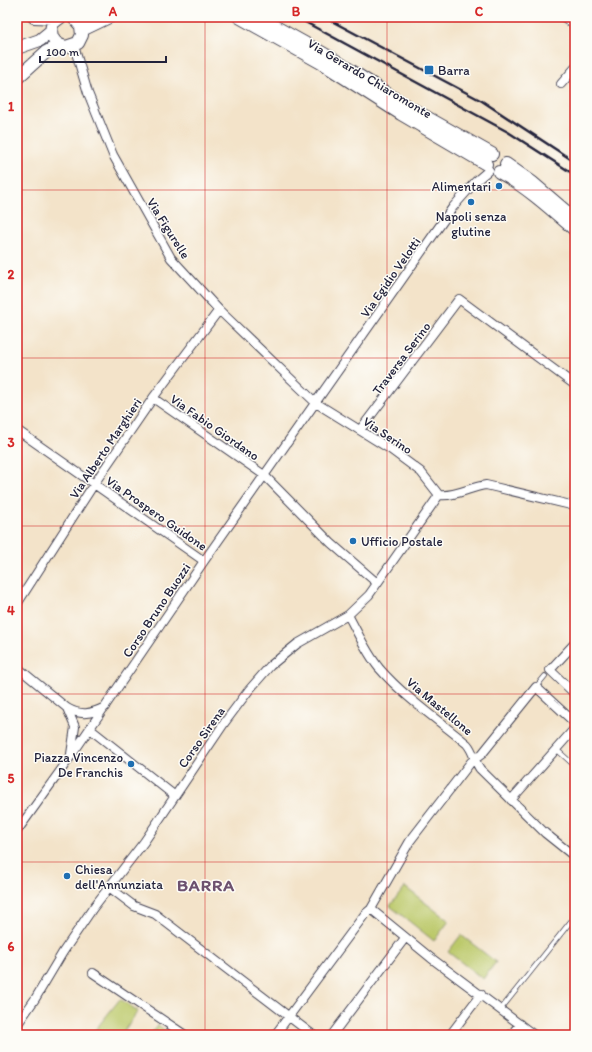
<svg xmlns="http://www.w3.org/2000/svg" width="592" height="1052" font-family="Itim,sans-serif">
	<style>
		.green { fill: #bcc96a; stroke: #6f7652 }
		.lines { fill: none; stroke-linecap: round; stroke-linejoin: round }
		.lane-casing { stroke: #413f50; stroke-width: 5.5 }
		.street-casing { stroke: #413f50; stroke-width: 10 }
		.secondary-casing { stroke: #413f50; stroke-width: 14 }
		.lane { stroke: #fff; stroke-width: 4 }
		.street { stroke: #fff; stroke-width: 8 }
		.secondary { stroke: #fff; stroke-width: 12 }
		.rail { stroke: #22223b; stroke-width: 2.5 }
		.grid { fill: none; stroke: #d62828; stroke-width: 1; stroke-opacity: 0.55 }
		.poi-dot { fill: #1f6fb2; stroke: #fdfcf7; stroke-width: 1.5 }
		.labels { text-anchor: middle; stroke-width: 3; stroke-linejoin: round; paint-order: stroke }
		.poi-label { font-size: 13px; fill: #22223b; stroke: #fdfcf7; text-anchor: start }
		.street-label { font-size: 13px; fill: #22223b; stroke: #fdfcf7 }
		.district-label { font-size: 17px; font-weight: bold; letter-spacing: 1px; fill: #6d516f; stroke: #fdfcf7 }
		.neatline { fill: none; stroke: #d62828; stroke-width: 1.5 }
		.grid-label { font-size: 13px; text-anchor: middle; font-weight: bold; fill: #d62828 }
	</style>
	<rect width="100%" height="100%" fill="#fdfcf7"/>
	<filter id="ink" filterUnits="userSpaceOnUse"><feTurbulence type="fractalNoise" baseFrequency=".025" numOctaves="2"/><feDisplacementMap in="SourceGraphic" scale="8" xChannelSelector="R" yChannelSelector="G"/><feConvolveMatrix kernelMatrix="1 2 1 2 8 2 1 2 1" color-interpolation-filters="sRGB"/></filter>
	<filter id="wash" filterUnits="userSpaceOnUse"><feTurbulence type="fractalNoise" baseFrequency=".012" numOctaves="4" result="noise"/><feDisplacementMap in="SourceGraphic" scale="16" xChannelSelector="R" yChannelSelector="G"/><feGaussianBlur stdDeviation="0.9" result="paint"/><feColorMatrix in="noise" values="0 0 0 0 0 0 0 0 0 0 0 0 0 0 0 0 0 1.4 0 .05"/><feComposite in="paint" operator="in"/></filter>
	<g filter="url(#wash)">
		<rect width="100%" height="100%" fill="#f3e3c9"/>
		<path class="green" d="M405,887L449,921L434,941L390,906Z
			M461,935L496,962L483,979L448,952Z
			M120,999L138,1011L121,1035H91Z
			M158,1025L172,1035H150Z"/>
	</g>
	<g filter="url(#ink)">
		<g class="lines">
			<g class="lane-casing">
				<path id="lane" d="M560,17L575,28
					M536,687L545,676
					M556,749L575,766
					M501,1009L575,916"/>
			</g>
			<g class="street-casing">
				<path id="street" d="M74,46L88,93L113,155L171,258L219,310L316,403L390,449L421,472L439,495
					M561,84L575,68
					M153,398L264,475L331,543L377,583
					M17,430L204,561
					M360,430L459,299L575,385
					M439,495C455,497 470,487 486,485L575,506
					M17,604L94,484L153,398L219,310
					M348,615C358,633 366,652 379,668C404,697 438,720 467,744C474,752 474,761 480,769L545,833L575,857
					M575,643L550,670L575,694
					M17,667L67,708C81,716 91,714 105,707
					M67,708L75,727L71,754
					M90,729L175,796
					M511,800L575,728
					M17,831L71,756L204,561L453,207L476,181L489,170
					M109,887L134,906L155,914L313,1035
					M371,909L410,841L471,762L482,754L536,687L575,723
					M371,909L431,958L534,1035
					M93,973L185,1035
					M17,1025L35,999L63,952L93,908L144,842L225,722L249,690L270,666L297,644L348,615L369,595L439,495
					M275,1035L365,914L371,909
					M332,1035L405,938
					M450,1035L481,994
					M511,1035L520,1024"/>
			</g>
			<g class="secondary-casing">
				<path id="secondary" d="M34,17L58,18
					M61,17L53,23C48,35 54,45 66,47L78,43L82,35L81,26L73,17
					M239,17L323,64L401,114L486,164
					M258,17L328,56L405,105L492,154
					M82,30L109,17
					M17,48L40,40L51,31
					M17,78L46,52L59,45
					M506,164L533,183L575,219
					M499,172C527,187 551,209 575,230"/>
			</g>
			<use href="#lane" class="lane"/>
			<use href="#street" class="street"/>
			<use href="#secondary" class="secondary"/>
			<path class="rail" d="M296,17L508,132L575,175
				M324,17L482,101L575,162"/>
		</g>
	</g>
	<path class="grid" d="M205,17V1035M387,17V1035M17,190H575M17,358H575M17,526H575M17,694H575M17,862H575"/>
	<g class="poi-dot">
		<rect x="424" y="65" width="10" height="10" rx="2"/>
		<circle cx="499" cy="186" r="4"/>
		<circle cx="471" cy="202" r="4"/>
		<circle cx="353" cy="541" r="4"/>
		<circle cx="131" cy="764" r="4"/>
		<circle cx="67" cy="876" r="4"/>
	</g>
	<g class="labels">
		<g class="poi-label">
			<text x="438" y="75">Barra</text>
			<text x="491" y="191" text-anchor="end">Alimentari</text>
			<text x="471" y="221" text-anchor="middle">Napoli senza<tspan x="471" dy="15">glutine</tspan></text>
			<text x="361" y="546">Ufficio Postale</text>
			<text x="123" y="762" text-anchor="end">Piazza Vincenzo<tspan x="123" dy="15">De Franchis</tspan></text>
			<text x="75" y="874">Chiesa<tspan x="75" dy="15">dell'Annunziata</tspan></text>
		</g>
		<g class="street-label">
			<text transform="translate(370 78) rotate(31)" y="5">Via Gerardo Chiaromonte</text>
			<text transform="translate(169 228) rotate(58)" y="5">Via Figurelle</text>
			<text transform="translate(390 277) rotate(-55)" y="5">Via Egidio Velotti</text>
			<text transform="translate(401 358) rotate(-53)" y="5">Traversa Serino</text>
			<text transform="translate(215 427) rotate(35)" y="5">Via Fabio Giordano</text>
			<text transform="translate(388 435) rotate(34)" y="5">Via Serino</text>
			<text transform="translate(105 448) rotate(-56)" y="5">Via Alberto Marghieri</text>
			<text transform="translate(157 513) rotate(35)" y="5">Via Prospero Guidone</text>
			<text transform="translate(156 610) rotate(-56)" y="5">Corso Bruno Buozzi</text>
			<text transform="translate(440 706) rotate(40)" y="5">Via Mastellone</text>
			<text transform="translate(201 737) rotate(-55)" y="5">Corso Sirena</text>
		</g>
		<g class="district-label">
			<text x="206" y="891">BARRA</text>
		</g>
	</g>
	<rect width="592" height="1052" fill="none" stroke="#fdfcf7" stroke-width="44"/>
	<path d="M40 56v6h126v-6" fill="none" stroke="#22223b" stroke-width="2"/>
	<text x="46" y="56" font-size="12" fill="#22223b" stroke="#fdfcf7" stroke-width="3" paint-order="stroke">100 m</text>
	<rect x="22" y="22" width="548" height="1008" class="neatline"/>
	<g class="grid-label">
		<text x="113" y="16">A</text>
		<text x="296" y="16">B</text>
		<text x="479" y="16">C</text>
		<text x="11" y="111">1</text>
		<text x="11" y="279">2</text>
		<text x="11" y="447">3</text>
		<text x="11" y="615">4</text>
		<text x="11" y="783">5</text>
		<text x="11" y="951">6</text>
	</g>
</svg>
